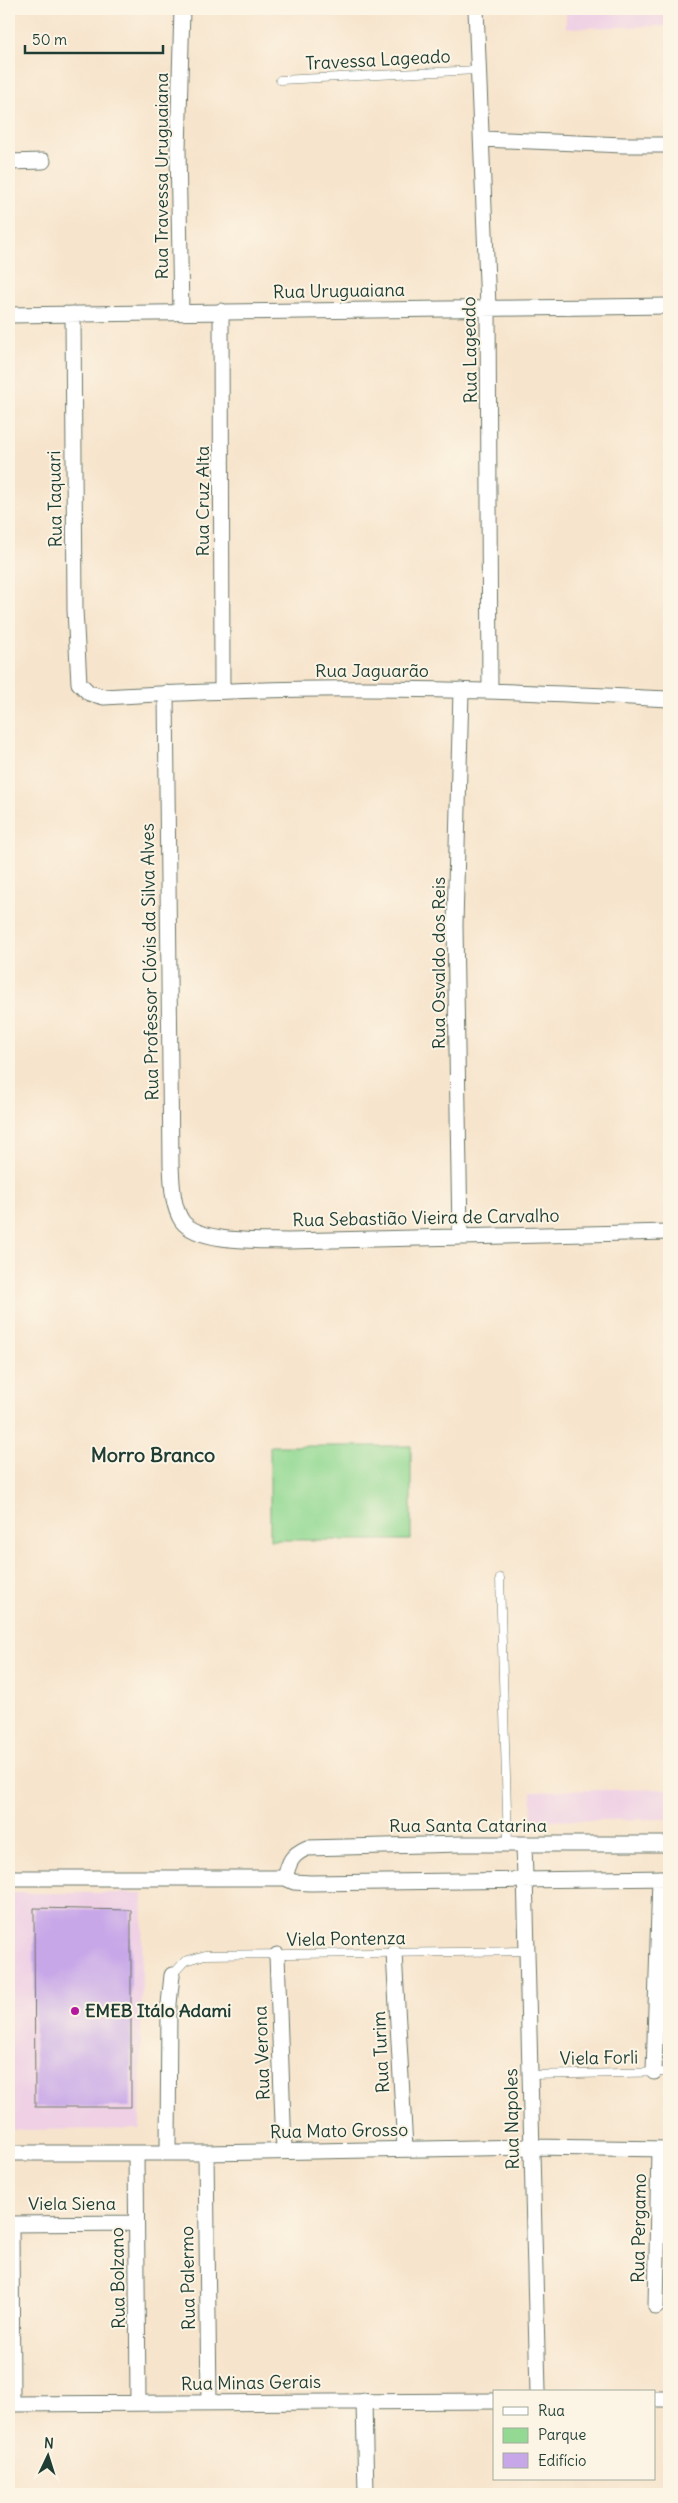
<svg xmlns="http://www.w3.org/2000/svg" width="678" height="2503" font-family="Delius,sans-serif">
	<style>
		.built { fill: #efd0e5 }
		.green { fill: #93d993; stroke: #598b64 }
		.building { fill: #c8a7e8 }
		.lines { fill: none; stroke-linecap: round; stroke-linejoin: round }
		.service-casing { stroke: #6b7769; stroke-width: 9 }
		.minor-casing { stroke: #6b7769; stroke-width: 17 }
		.service { stroke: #fff; stroke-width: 8 }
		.minor { stroke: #fff; stroke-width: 15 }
		.poi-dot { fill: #b5179e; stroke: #fcf5e5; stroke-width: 2 }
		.labels { text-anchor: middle; stroke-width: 4; stroke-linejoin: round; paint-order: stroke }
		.street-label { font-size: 18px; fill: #1f3d34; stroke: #fcf5e5 }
		.poi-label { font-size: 18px; font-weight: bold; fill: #1f3d34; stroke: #fcf5e5; text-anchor: start }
		.quarter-label { font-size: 20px; font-weight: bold; fill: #1f3d34; stroke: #fcf5e5 }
	</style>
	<rect width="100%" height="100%" fill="#fcf5e5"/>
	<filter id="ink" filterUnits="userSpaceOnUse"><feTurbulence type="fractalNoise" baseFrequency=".02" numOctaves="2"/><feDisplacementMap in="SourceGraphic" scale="10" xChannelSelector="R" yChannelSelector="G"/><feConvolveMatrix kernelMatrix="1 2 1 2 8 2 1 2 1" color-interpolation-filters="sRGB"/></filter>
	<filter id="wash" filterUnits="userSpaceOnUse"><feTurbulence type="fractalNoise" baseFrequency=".0096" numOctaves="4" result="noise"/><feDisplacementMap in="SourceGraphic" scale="20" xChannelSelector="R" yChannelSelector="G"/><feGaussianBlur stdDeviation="1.12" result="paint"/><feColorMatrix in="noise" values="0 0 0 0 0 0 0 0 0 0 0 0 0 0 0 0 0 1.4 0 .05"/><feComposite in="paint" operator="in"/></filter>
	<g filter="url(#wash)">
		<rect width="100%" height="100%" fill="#f7e4cc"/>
		<path class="built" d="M566,9H669V26L566,28Z
			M669,1789V1819L532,1821L531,1791Z
			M9,1893H143L140,2129L9,2130Z"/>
		<path class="green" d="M270,1446H411V1540H270Z"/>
		<g id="blocks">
			<path class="building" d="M34,1908L131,1910V2107H35Z"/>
		</g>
	</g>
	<g filter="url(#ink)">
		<use href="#blocks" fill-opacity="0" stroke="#6b7769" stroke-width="1"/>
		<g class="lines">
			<g class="service-casing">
				<path id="service" d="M280,80L477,70
					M500,1578L508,1844
					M172,1975L185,1961L205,1955L529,1951
					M530,2075L669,2072"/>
			</g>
			<g class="minor-casing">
				<path id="minor" d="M476,9L488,307L490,691
					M483,139L623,145H669
					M9,162L43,161
					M221,311L222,691
					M181,313L178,149L182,9
					M73,314L75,610L79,683L89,693L104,697C192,692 279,688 366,689C467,689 568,694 669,699
					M9,315L669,306
					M166,693L171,1165C172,1183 172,1206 182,1221C199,1244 263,1240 289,1241L669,1232
					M460,1235L455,925L461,690
					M524,1845C530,2027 532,2209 538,2392
					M9,1878H285L294,1882L310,1883L669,1878
					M285,1878C289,1862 291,1855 307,1848L461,1844H669
					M394,1953L405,2148
					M277,1955L284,2150
					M654,2072L660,1878
					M168,2152L169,2004L172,1975
					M9,2153H206L530,2147L669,2149
					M136,2153L138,2403
					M206,2153L209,2402
					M9,2224L136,2223
					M11,2224L12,2404
					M656,2307L659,2149
					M654,2399H669
					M364,2401L366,2494
					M9,2404L494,2401"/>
			</g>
			<use href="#service" class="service"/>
			<use href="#minor" class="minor"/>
		</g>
	</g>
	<circle class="poi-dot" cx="75" cy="2011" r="5"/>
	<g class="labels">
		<g class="street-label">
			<text transform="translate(378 60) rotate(-3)" y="6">Travessa Lageado</text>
			<text transform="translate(162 176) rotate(-90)" y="6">Rua Travessa Uruguaiana</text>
			<text transform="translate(339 291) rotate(-1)" y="6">Rua Uruguaiana</text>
			<text transform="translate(470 350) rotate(-91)" y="6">Rua Lageado</text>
			<text transform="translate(55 499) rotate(-91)" y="6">Rua Taquari</text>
			<text transform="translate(203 501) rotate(-90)" y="6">Rua Cruz Alta</text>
			<text x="372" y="677">Rua Jaguarão</text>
			<text transform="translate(150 962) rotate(-91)" y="6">Rua Professor Clóvis da Silva Alves</text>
			<text transform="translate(439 963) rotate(-90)" y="6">Rua Osvaldo dos Reis</text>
			<text transform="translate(426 1218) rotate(-1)" y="6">Rua Sebastião Vieira de Carvalho</text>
			<text x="468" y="1832">Rua Santa Catarina</text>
			<text transform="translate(346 1939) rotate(-1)" y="6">Viela Pontenza</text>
			<text transform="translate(381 2052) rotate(-93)" y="6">Rua Turim</text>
			<text transform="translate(262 2053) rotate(-92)" y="6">Rua Verona</text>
			<text transform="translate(599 2058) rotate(-1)" y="6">Viela Forli</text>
			<text transform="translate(512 2119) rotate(-91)" y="6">Rua Napoles</text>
			<text transform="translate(339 2131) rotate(-1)" y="6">Rua Mato Grosso</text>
			<text x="72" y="2210">Viela Siena</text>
			<text transform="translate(639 2228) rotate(-89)" y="6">Rua Pergamo</text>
			<text transform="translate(118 2278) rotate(-91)" y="6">Rua Bolzano</text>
			<text transform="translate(188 2278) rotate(-91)" y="6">Rua Palermo</text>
			<text transform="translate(251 2383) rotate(-1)" y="6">Rua Minas Gerais</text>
		</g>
		<g class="poi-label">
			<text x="85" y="2017">EMEB Itálo Adami</text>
		</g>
		<g class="quarter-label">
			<text x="153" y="1462">Morro Branco</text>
		</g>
	</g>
	<rect width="678" height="2503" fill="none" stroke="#fcf5e5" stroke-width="30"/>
	<rect x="493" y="2390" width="162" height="90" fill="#fcf5e5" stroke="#a4ab9e"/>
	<rect x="503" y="2407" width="25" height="8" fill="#ffffff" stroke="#a4ab9e"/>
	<text x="538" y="2416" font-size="15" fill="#1f3d34">Rua</text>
	<rect x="503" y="2428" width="25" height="15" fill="#93d993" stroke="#a4ab9e"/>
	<text x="538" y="2440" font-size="15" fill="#1f3d34">Parque</text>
	<rect x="503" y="2453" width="25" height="15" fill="#c8a7e8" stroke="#a4ab9e"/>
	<text x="538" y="2466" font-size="15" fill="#1f3d34">Edifício</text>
	<g transform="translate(48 2456) rotate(4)" stroke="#fcf5e5" stroke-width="4" paint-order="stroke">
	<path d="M0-4L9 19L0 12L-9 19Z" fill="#1f3d34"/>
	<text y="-8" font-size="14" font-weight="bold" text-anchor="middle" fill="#1f3d34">N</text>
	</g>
	<path d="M25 45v8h138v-8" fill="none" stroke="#1f3d34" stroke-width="2.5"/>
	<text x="32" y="45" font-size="15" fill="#1f3d34" stroke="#fcf5e5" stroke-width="4" paint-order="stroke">50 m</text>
</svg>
